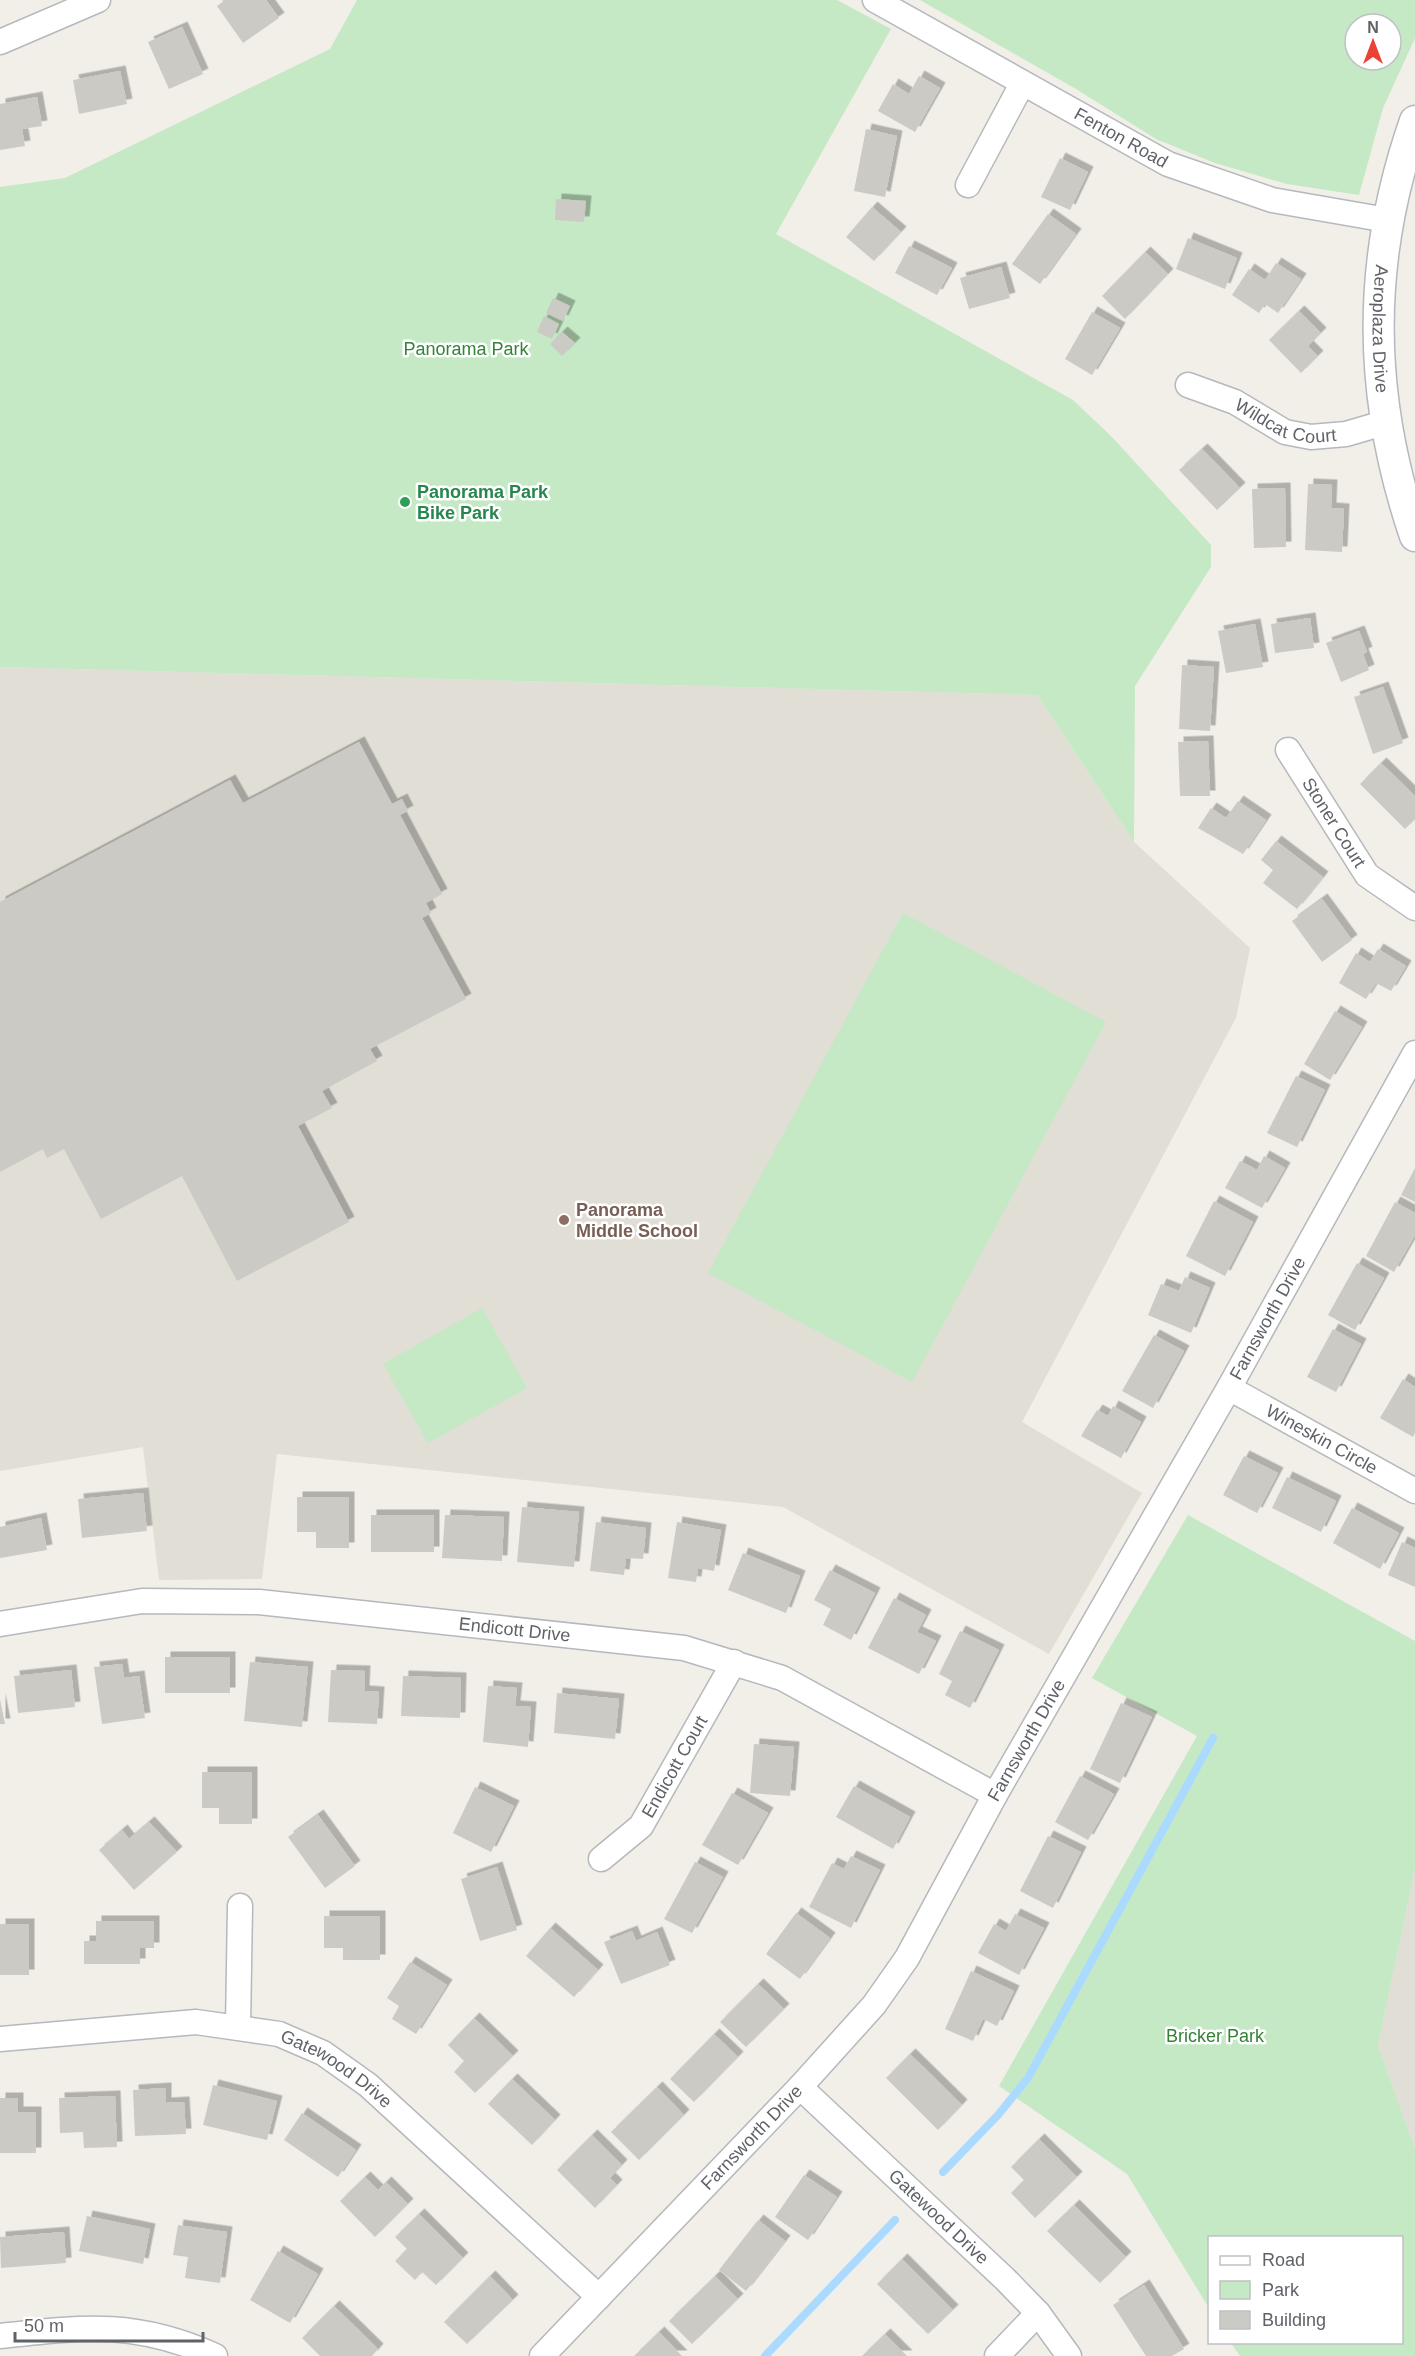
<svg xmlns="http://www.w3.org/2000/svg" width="1415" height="2356" font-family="Helvetica,sans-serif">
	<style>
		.education { fill: #e1ded6 }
		.green { fill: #c5e8c5; fill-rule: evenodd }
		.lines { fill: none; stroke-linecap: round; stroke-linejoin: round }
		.stream { stroke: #aadaff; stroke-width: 8 }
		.building { fill: #cccac5; filter: url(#shadow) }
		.minor-casing { stroke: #b5b8bc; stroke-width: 27 }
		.tertiary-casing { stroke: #b5b8bc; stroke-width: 33 }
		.minor { stroke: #fff; stroke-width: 24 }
		.tertiary { stroke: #fff; stroke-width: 30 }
		.leisure-dot { fill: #2e9e5b; stroke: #fff; stroke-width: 2 }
		.education-dot { fill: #8d6e63; stroke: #fff; stroke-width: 2 }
		.labels { text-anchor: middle; stroke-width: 5; stroke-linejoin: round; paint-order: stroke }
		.street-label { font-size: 18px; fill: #5f6368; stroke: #fff }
		.park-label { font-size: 18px; fill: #348238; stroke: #fff }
		.leisure-label { font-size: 18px; font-weight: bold; fill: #27864d; stroke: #fff; text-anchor: start }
		.education-label { font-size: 18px; font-weight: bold; fill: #785e54; stroke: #fff; text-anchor: start }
	</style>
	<defs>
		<filter id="shadow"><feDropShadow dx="5.5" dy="-5.5" stdDeviation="0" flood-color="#0004"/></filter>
	</defs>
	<rect width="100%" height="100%" fill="#f1efe8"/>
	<path class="education" d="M0,667L1037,695L1134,842L1250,948L1236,1018L1022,1422L1142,1493L1049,1654L783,1507L277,1454L262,1579L159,1580L143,1447L0,1471Z
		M1415,1869V2149L1378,2045Z"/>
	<path class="green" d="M357,0H837L891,29L776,234L1073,400L1112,437L1211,545V567L1135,686L1134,842L1037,695L0,667V187L65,178L330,49Z
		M920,0H1415V38L1383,108L1359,195L1287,184L1215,163L1156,139L1076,89ZM1355,24H1391V60H1355Z
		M903,913L1106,1022L912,1382L708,1273Z
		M482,1308L527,1388L428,1443L383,1364Z
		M1188,1515L1415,1641V1869L1378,2045L1415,2149V2356H1240L1231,2343L1402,2342V2238H1210L1209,2308L1127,2174L999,2086L1197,1736L1092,1678Z"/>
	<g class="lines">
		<path class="stream" d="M943,2172L998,2115L1028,2078L1213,1738
			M765,2356L895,2220"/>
	</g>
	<path class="building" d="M225,0H266L279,18L243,43L217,6Z
		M182,27L203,74L169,89L148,42Z
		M120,71L127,104L79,114L73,80Z
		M919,76L940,88L915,132L878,111L893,84L909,94Z
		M37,97L42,126L22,129L25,146L0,150V104Z
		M866,129L897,136L885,197L854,191Z
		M1060,158L1088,172L1070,210L1041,197Z
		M556,199L586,201L584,222L555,220Z
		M872,207L901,232L874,261L846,237Z
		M1048,214L1076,234L1040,284L1012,264Z
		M1188,238L1237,258L1225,289L1176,269Z
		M909,246L952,268L937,295L895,273Z
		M1145,252L1168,274L1125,319L1102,296Z
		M1276,263L1301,279L1278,313L1265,304L1259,313L1232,295L1249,269L1265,280Z
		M1001,267L1010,298L969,309L960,278Z
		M553,298L570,306L563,321L546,313Z
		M1299,311L1321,333L1308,346L1318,356L1301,373L1269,340Z
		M1092,312L1120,328L1092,375L1065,359Z
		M544,316L559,324L552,339L537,332Z
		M562,332L575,343L562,356L550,344Z
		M1202,449L1240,488L1217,510L1179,470Z
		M1308,484L1332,485L1331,508L1344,509L1342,552L1305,550Z
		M1285,488L1286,547L1254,548L1252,489Z
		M1310,618L1314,648L1275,653L1271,624Z
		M1255,624L1263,667L1226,673L1218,631Z
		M1359,631L1367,652L1363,654L1369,670L1341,682L1326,643Z
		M1182,665L1214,667L1210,731L1179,729Z
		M1383,687L1403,743L1373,754L1354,697Z
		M1208,741L1210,796H1180L1178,742Z
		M359,742L392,804L402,799L408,811L400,815L442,894L426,903L431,913L422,918L466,999L370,1049L377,1061L322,1091L332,1108L298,1126L349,1222L237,1281L182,1176L101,1219L64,1149L47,1158L43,1149L0,1172V902L230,780L243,803Z
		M1381,763L1415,796V819L1405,829L1360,784Z
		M1238,801L1266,820L1243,854L1198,828L1211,808L1226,818Z
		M1276,841L1323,877L1297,909L1263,883L1273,870L1261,860Z
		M1322,899L1352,940L1322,962L1292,921Z
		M1378,949L1406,966L1391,991L1376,983L1366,999L1339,983L1356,953L1370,962Z
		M1335,1011L1362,1027L1330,1080L1304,1064Z
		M1296,1076L1325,1090L1297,1147L1267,1133Z
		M1264,1156L1285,1168L1262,1208L1225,1188L1240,1161L1257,1170Z
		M1415,1168V1202L1401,1195Z
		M1214,1201L1253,1222L1225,1276L1186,1256Z
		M1395,1202L1415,1213V1235L1394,1272L1366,1256Z
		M1357,1263L1384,1278L1355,1330L1328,1315Z
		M1185,1277L1210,1288L1191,1333L1148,1315L1161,1284L1179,1291Z
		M1333,1329L1361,1344L1336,1392L1307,1377Z
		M1154,1335L1184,1351L1153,1408L1122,1391Z
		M1403,1379L1415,1387V1433L1413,1437L1380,1418Z
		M1113,1406L1141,1422L1121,1458L1081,1436L1097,1410L1108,1416Z
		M1244,1456L1278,1473L1257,1513L1223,1495Z
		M1287,1477L1336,1501L1321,1532L1272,1508Z
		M143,1493L147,1531L82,1538L78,1499Z
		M297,1497H349V1548H316V1532H297Z
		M522,1507L579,1512L574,1567L517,1562Z
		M1352,1508L1399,1533L1380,1569L1333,1543Z
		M371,1515H434V1552H371Z
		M445,1515L504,1517L502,1561L442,1558Z
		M41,1518L47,1550L0,1558V1527Z
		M596,1522L646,1528L643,1559L626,1558L624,1575L590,1571Z
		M677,1522L721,1530L714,1571L698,1568L696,1582L668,1578Z
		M1402,1542L1415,1548V1587L1388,1575Z
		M743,1553L800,1576L786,1613L728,1590Z
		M830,1570L875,1593L851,1640L823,1625L831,1609L814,1600Z
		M894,1598L926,1615L917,1632L936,1641L919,1674L868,1648Z
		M960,1631L999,1650L970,1708L945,1695L952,1681L939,1674Z
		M165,1657H230V1693H165Z
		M250,1662L308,1667L302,1727L244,1721Z
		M122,1664L124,1678L139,1676L145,1718L102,1724L94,1667Z
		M71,1670L75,1707L18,1713L14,1676Z
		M331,1670L365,1671L364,1691L379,1692L377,1724L328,1722Z
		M403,1676L461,1678L460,1718L401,1716Z
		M488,1686L517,1688L515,1706L531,1707L528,1747L483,1742Z
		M557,1693L619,1699L615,1739L554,1733Z
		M0,1699L5,1724H0Z
		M1121,1703L1152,1717L1120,1783L1090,1769Z
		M754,1744L794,1747L790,1796L750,1793Z
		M202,1772H252V1824H219V1808H202Z
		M1080,1776L1114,1794L1088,1840L1055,1822Z
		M854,1786L910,1817L893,1849L836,1817Z
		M475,1787L514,1806L491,1852L453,1833Z
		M732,1793L768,1813L738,1865L702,1845Z
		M318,1815L355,1866L325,1888L288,1837Z
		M149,1822L177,1852L134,1890L99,1850L122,1830L129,1839Z
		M1048,1836L1081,1852L1053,1908L1020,1891Z
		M851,1856L880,1870L851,1928L809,1907L832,1863L844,1869Z
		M695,1862L723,1877L692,1933L664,1919Z
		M497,1867L517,1930L480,1941L461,1879Z
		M796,1913L830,1938L800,1979L766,1954Z
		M1015,1914L1044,1928L1019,1975L978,1953L994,1924L1006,1931Z
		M324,1916H380V1960H343V1948H324Z
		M96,1921H154V1948H140V1964H84V1941H96Z
		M0,1924H29V1975H0Z
		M550,1928L598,1970L574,1997L526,1956Z
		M632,1931L636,1941L657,1932L670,1965L621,1984L604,1942Z
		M410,1962L447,1985L416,2034L392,2019L399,2006L387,1998Z
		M971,1971L1014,1991L997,2026L983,2019L973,2041L945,2029Z
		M758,1984L784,2009L746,2047L720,2022Z
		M474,2018L513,2056L475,2093L454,2072L464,2061L448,2045Z
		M714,2034L738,2057L694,2102L670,2079Z
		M910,2054L962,2105L938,2130L886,2078Z
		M512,2079L555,2120L532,2145L488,2104Z
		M213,2085L277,2101L267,2140L203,2125Z
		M657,2087L684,2115L639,2160L611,2132Z
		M166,2088V2103L184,2102L186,2134L135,2136L133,2090Z
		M115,2096L117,2147L84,2148L83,2132L60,2133L59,2098Z
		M0,2098H18V2112H36V2153H0Z
		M302,2113L356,2150L338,2177L284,2140Z
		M592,2135L622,2165L610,2178L617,2185L595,2208L557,2170Z
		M1039,2139L1077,2177L1035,2218L1011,2193L1024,2180L1011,2167Z
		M804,2175L837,2197L808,2240L775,2217Z
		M365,2177L378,2190L386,2182L408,2204L375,2237L340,2201Z
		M1074,2205L1126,2257L1100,2283L1047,2231Z
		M419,2214L463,2258L436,2285L422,2272L415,2280L395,2261L407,2249L395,2237Z
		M87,2216L150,2229L143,2264L79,2251Z
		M758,2220L785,2241L746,2291L719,2270Z
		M178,2225L227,2232L220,2283L185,2278L188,2257L173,2255Z
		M64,2232L66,2263L1,2268L0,2237Z
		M278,2251L318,2274L290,2323L250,2300Z
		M902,2259L953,2310L928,2334L877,2284Z
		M490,2276L513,2300L467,2344L444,2322Z
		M715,2276L738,2299L692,2344L669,2321Z
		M1144,2285L1184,2349L1172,2356H1146L1113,2305Z
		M334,2306L378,2349L372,2356H320L302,2338Z
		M659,2332L682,2356H634Z
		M885,2334L907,2356H862Z"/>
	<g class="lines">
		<g class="minor-casing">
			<g id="minor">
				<path id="s1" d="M875,0L1168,164L1272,200L1387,220"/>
				<path d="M0,42L98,0"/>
				<path d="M968,185L1022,84"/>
				<path id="s2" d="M1188,385L1235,402L1285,432L1311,437L1346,434L1387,422"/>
				<path id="s3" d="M1288,750L1367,875L1415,908"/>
				<path id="s4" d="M1229,1388L1415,1491"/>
				<path id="s5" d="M0,1624L142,1601L259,1602L684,1648L782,1678L995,1795"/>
				<path id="s6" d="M601,1859L641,1826L734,1662"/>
				<path d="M238,2027L240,1906"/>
				<path id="s7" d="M0,2039L196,2022L279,2034L323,2053L368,2085L599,2297"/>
				<path id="s8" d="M800,2087L1005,2279L1038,2313L1069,2356"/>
				<path d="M0,2336C83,2327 136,2320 215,2356"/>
				<path id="s9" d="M542,2356L800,2087L874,2005L907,1958L995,1795L1229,1388L1415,1053"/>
				<path d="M997,2356L1038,2313"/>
			</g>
		</g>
		<g class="tertiary-casing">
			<g id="tertiary">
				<path id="s10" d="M1415,121C1366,261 1367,395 1415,536"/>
			</g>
		</g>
		<use href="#minor" class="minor"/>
		<use href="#tertiary" class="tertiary"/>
	</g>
	<circle class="leisure-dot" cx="405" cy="502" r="6"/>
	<circle class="education-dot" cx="564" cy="1220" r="6"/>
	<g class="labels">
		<g class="street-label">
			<text dy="6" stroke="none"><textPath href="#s1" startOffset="282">Fenton Road</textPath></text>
			<text dy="6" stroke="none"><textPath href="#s10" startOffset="212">Aeroplaza Drive</textPath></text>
			<text dy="6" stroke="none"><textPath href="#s2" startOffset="106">Wildcat Court</textPath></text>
			<text dy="6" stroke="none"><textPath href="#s3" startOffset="86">Stoner Court</textPath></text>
			<text dy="6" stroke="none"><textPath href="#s9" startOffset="1275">Farnsworth Drive</textPath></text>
			<text dy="6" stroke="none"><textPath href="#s4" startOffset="106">Wineskin Circle</textPath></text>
			<text dy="6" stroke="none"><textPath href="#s5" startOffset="518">Endicott Drive</textPath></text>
			<text dy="6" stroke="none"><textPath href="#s9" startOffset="789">Farnsworth Drive</textPath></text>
			<text dy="6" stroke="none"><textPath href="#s6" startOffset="120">Endicott Court</textPath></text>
			<text dy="6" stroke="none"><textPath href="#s7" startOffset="348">Gatewood Drive</textPath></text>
			<text dy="6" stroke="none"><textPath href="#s9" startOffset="303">Farnsworth Drive</textPath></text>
			<text dy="6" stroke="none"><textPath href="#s8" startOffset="190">Gatewood Drive</textPath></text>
		</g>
		<g class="park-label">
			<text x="466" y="355">Panorama Park</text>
			<text x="1215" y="2042">Bricker Park</text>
		</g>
		<g class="leisure-label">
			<text x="417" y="498">Panorama Park<tspan x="417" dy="21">Bike Park</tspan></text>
		</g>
		<g class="education-label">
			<text x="576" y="1216">Panorama<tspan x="576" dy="21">Middle School</tspan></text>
		</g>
	</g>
	<rect x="1208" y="2236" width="195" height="108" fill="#ffffff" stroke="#bfc1c3" stroke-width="1.5"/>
	<rect x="1220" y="2256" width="30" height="9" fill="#ffffff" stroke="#bfc1c3" stroke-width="1.5"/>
	<text x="1262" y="2266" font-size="18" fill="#5f6368">Road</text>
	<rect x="1220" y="2281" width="30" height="18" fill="#c5e8c5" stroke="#bfc1c3" stroke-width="1.5"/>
	<text x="1262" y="2296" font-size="18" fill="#5f6368">Park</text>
	<rect x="1220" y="2311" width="30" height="18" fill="#cccac5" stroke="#bfc1c3" stroke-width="1.5"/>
	<text x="1262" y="2326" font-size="18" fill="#5f6368">Building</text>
	<g transform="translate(1373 42)"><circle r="28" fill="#ffffff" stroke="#bfc1c3" stroke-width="1.5"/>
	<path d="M0-4.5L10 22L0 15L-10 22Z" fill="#ea4335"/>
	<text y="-9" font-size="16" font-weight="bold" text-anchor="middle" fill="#5f6368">N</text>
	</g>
	<path d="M15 2332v9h188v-9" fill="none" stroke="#5f6368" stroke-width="3"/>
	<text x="24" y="2332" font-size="18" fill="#5f6368" stroke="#ffffff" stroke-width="4.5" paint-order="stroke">50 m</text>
</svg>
